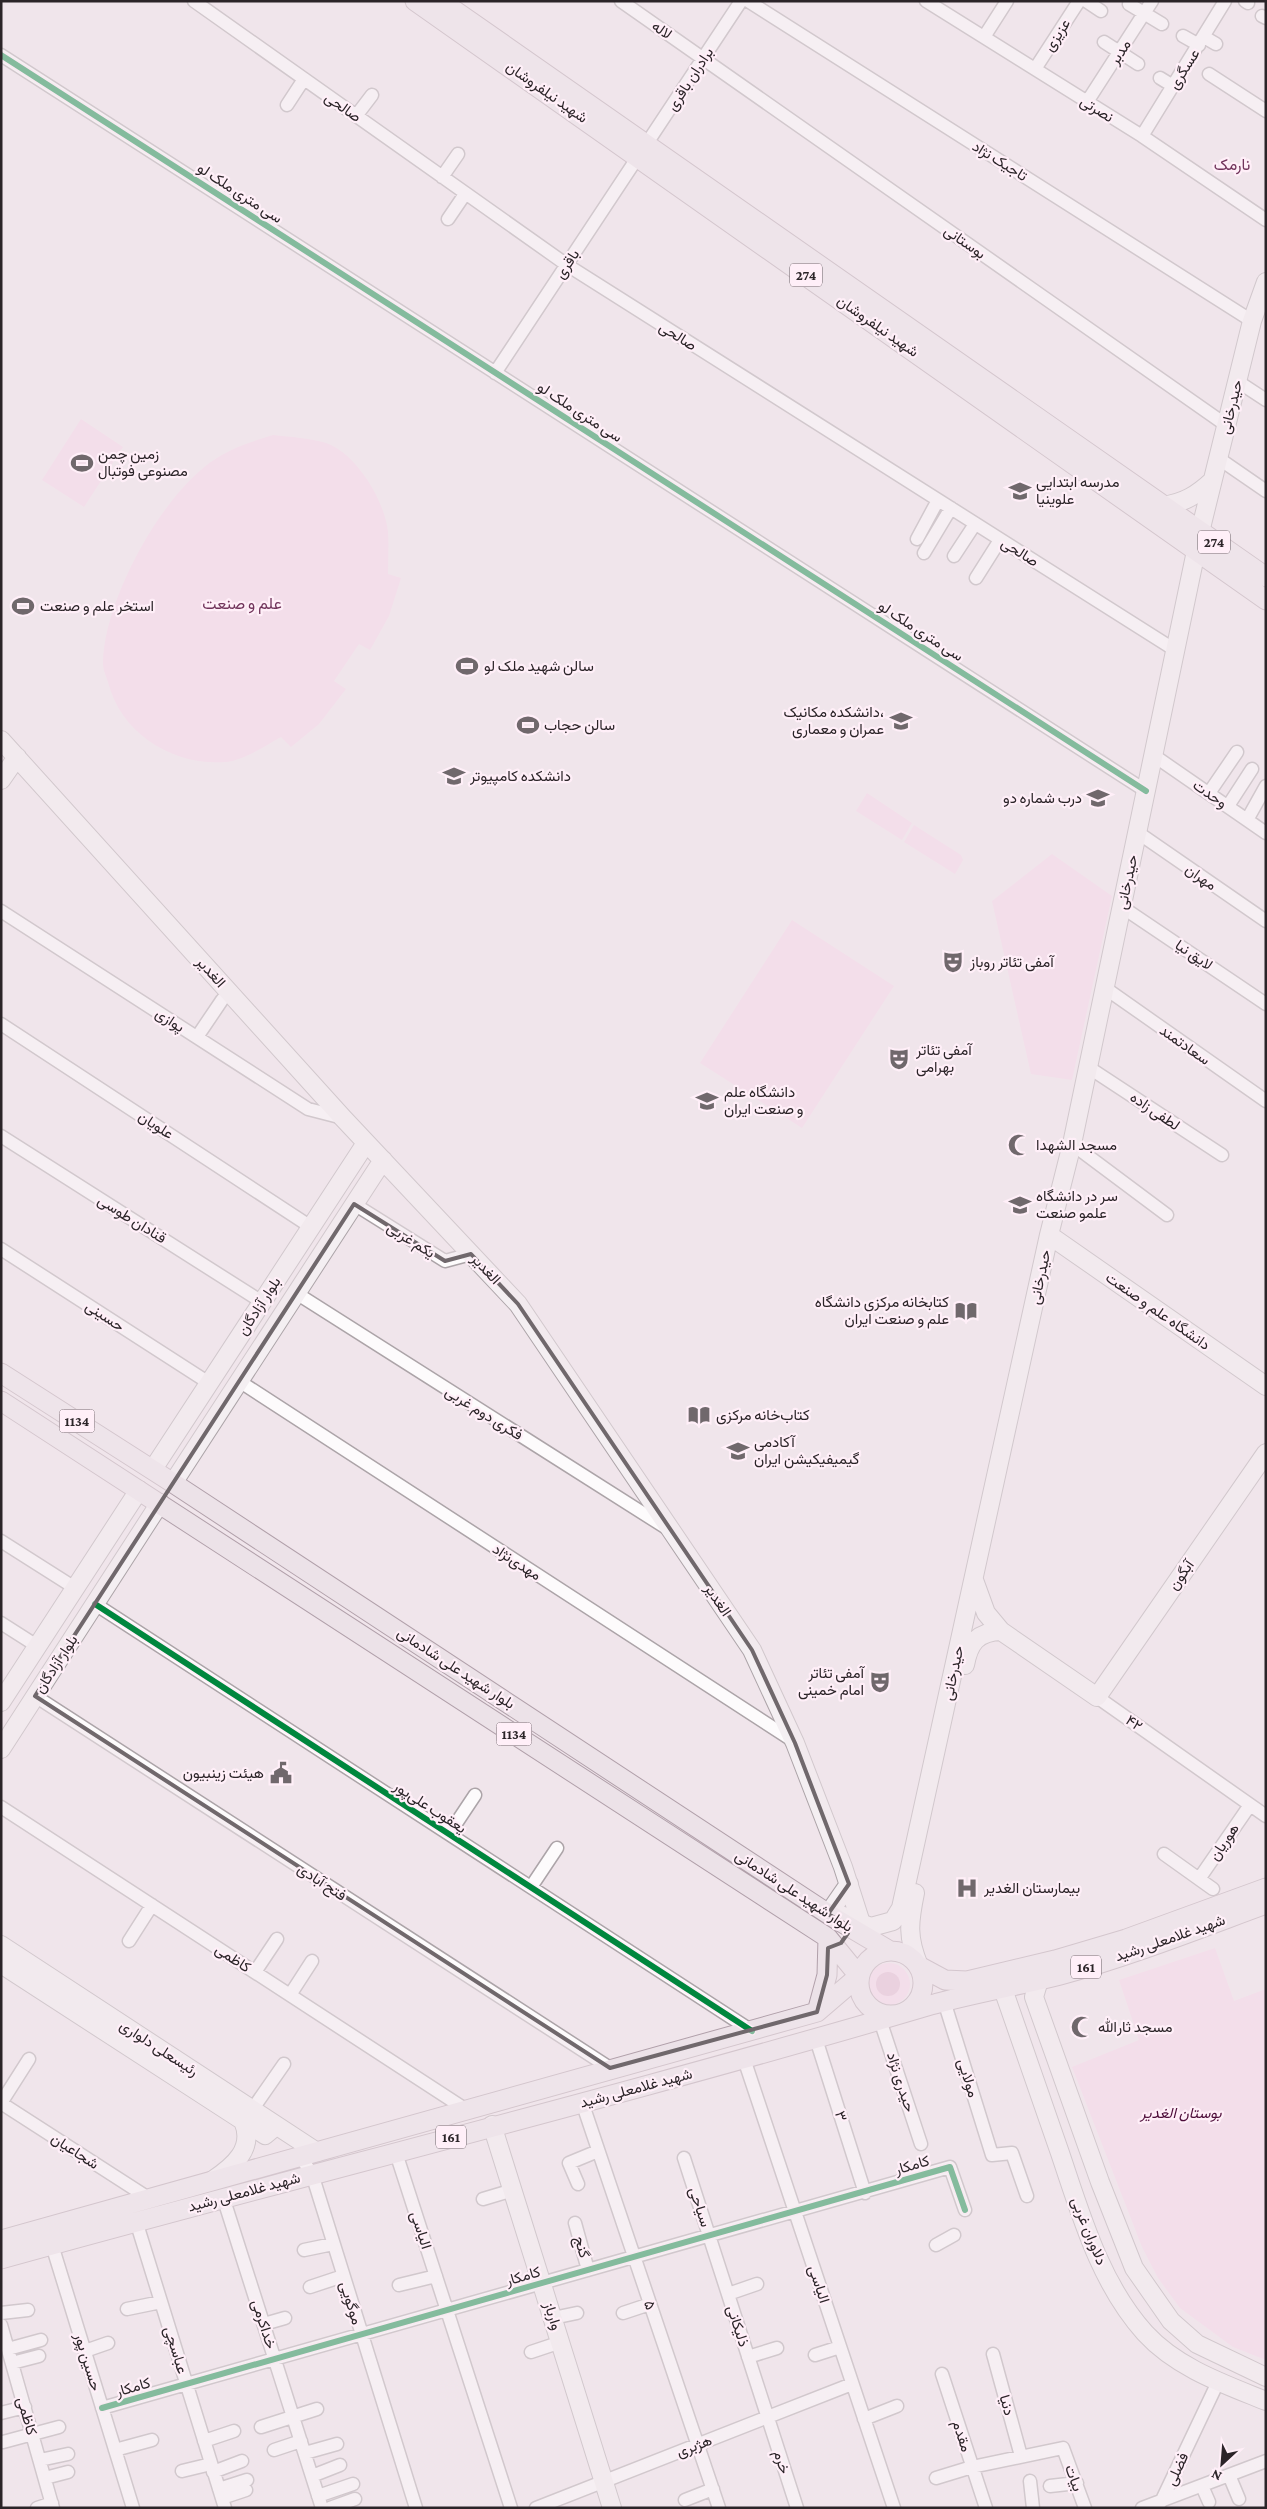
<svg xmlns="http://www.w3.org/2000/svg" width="1267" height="2509" font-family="'Crimson Pro',Vazirmatn,serif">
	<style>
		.green { fill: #f6d5e8 }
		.water { fill: #e2b8d0 }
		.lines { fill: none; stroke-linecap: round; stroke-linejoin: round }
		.minor-casing { stroke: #aca4a8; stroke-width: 15 }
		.secondary-casing { stroke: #aca4a8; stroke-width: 20 }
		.primary-casing { stroke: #b1a0aa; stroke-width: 21 }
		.minor { stroke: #fdfbfc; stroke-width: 12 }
		.secondary { stroke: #f4eff2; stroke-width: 18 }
		.primary { stroke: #ece2e8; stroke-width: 19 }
		.cycleway-casing { stroke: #ffeff8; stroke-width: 9 }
		.cycleway { stroke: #00873e; stroke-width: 6 }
		.marked { fill: none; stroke: #70686c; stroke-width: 4; stroke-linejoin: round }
		.labels { text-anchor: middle; stroke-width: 4.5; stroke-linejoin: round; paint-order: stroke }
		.shield { fill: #ffeff8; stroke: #6b6166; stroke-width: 1 }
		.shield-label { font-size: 14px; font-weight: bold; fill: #2b2428 }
		.street-label { font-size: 15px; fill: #2b2428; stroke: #ffeff8 }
		.poi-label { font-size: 15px; fill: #2b2428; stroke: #ffeff8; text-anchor: start }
		.park-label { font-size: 15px; font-style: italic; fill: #4d0c39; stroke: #ffeff8 }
		.neighbourhood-label { font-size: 16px; fill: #71345b; stroke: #ffeff8 }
	</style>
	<rect width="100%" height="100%" fill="#f0e5eb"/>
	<path class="green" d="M81,419L123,447L84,507L42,480Z
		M273,435C291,437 309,438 326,443C356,453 385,501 388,532C389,545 388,560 388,574L401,578L389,616L370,650L359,644L334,681L346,689L319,724L291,747L281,737C265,746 244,760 226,762C173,766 121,734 108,682C106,676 103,670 103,664C103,601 163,491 217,458C234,447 254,441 273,435Z
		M867,793L912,823L902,840L856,811Z
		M914,825L961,855L963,860L955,874L904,842Z
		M1052,854L1112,896L1072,1080L1031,1074L992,901Z
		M792,920L894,986L802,1128L700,1063Z
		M1215,1948L1234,2001L1266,1989V2360L1233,2347L1180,2308L1158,2278L1142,2247L1072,2067L1139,2040L1119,1980Z
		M868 1984a21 21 0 1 1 42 0a21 21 0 1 1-42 0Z"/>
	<path class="water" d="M876 1984a12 12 0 1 1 24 0a12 12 0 1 1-24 0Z"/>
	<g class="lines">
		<g class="minor-casing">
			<path id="minor" d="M194,1L567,265L1175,650
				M621,1L1226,425
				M748,1L1252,321
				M926,1L1142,136L1266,220
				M1086,1L1101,11
				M1245,1L1248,3
				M1129,4L1162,24
				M1262,16L1266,18
				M1183,36L1199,45
				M984,37L1007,1
				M1204,37L1216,44
				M1104,42L1138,64
				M1,55L1146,791
				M1035,69L1079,1
				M1209,74L1266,111
				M1160,78L1173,86
				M1087,102L1152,1
				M287,105L304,79
				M356,116L372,95
				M1142,136L1225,1
				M442,177L458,154
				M448,219L465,194
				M495,373L741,1
				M1237,381L1266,400
				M1218,458L1266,491
				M917,539L938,500
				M924,553L951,508
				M954,556L975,524
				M976,578L1000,540
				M1153,755L1266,833
				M1209,793L1237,752
				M1228,806L1252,769
				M1247,820L1266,786
				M1137,832L1266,921
				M1122,907L1266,1004
				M1,911L308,1109L343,1118
				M1105,988L1266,1101
				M1,1024L311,1227
				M197,1037L222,1000
				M1088,1067L1222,1155
				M1,1136L262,1302
				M1072,1144L1167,1215
				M354,1204L445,1261L471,1254
				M1,1249L209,1383
				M296,1293L668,1529
				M239,1381L795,1742
				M1,1541L75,1588
				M95,1604L752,2031
				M1,1623L37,1646
				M35,1696L610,2068
				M1097,1697L1266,1816
				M1,1807L465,2109
				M449,1834L475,1795
				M1164,1854L1199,1879L1250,1805
				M1199,1879L1213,1889
				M531,1887L557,1848
				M129,1941L152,1905
				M255,1972L277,1939
				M290,1995L312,1961
				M944,2001L992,2155L1012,2153L1027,2196
				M880,2020L921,2144
				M816,2039L865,2193
				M744,2059L894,2508
				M582,2102L719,2508
				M1,2103L150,2199
				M1,2103L29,2059
				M252,2110L284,2064
				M396,2153L511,2508
				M300,2156L312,2174L416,2508
				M684,2158L797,2508
				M578,2184L569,2163L598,2151
				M223,2197L322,2508
				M483,2199L513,2190
				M136,2221L225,2508
				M575,2223L588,2270
				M52,2245L133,2508
				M936,2245L954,2235
				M304,2250L333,2244
				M399,2285L436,2276
				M310,2287L343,2276
				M728,2294L757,2284
				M127,2309L161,2302
				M1,2313L28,2310
				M623,2313L650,2304
				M553,2318L577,2313
				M264,2324L285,2318
				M1,2325L53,2508
				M8,2349L41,2340
				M85,2351L108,2343
				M531,2352L561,2342
				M993,2354L1021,2456
				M815,2355L840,2347
				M748,2357L777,2348
				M12,2363L39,2356
				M942,2374L986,2508
				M102,2408L950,2167L965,2210
				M1,2413L25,2407
				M864,2419L897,2406
				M261,2427L317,2409
				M204,2441L234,2431
				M3,2442L59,2427
				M115,2450L152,2440
				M274,2450L301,2441
				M305,2453L337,2444
				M40,2460L68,2454
				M182,2471L211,2464
				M213,2472L242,2461
				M1229,2475L1239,2499
				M312,2476L340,2465
				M45,2478L68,2472
				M936,2478L972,2467L1063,2448L1085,2508
				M1030,2481L1033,2508
				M1050,2486L1077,2483
				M1202,2486L1209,2502
				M219,2489L247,2480
				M318,2496L353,2484
				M222,2498L246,2490
				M685,2500L713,2489
				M1161,2502L1218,2382
				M37,2508L52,2503
				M330,2508L355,2499
				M536,2508L852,2384
				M1142,2508L1266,2461"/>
		</g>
		<g class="secondary-casing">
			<path id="secondary" d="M1162,506C1184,503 1197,495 1213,480
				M1200,532L1252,321L1266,282
				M1,740L343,1118L518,1304L752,1650L795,1743L843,1867L861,1923
				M1,780L17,757
				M1049,1235L1266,1386
				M153,1469L366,1143
				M173,1483L383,1160
				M974,1580L986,1613L1001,1631L1097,1697L1266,1453
				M965,1665C969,1643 977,1632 1001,1631
				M1,1702L139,1490
				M1,1749L160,1503
				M915,1893C909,1922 907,1937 919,1966
				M831,1910L849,1884
				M841,1915L871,1927L893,1921L901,1908L1049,1235L1072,1144L1196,551
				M1,1945L317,2152
				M1,1964L265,2135L271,2130L266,2119
				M1039,1980L1034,1997L1100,2182L1134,2268L1171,2321L1197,2344L1266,2377
				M1003,1989C1022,2044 1041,2098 1060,2153C1081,2215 1100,2283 1145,2333C1177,2368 1224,2384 1266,2401
				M492,2125L612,2508
				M213,2180C234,2166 255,2148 243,2121"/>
		</g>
		<g class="primary-casing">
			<path id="primary" d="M415,1L1266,600
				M441,1L1266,577
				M1,1373L173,1483L836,1919L890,1951
				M1,1401L828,1938L859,1976L817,2012L1,2240
				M859 1983a32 32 0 1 1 64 0a32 32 0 1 1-64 0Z
				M919,1966L945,1980L967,1981L1055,1960L1126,1939L1266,1888
				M817,2012L827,1975L828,1938
				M1,2259C311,2173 623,2096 931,2005C973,1993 1017,1986 1060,1975C1130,1956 1198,1929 1266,1904"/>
		</g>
		<use href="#minor" class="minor"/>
		<use href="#secondary" class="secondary"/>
		<use href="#primary" class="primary"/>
		<g class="cycleway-casing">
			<path id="cycleway" d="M1,55L1146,791
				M95,1604L752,2031
				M102,2408L950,2167L965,2210"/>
		</g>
		<use href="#cycleway" class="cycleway"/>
	</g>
	<path d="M0 0H1267V2509H0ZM354,1204L445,1261L471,1254L518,1304L752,1650L795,1743L849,1884L828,1914L849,1926L848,1933L841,1943L828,1948L827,1975L817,2012L610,2068L35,1696Z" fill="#f0e5eb" fill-opacity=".55" fill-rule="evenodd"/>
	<path class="marked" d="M354,1204L445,1261L471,1254L518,1304L752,1650L795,1743L849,1884L828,1914L849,1926L848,1933L841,1943L828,1948L827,1975L817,2012L610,2068L35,1696Z"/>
	<defs>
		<g id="stadium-bare" transform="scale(1.725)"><path d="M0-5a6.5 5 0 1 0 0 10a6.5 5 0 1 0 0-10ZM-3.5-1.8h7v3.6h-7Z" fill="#70686c" stroke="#ffeff8" stroke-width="2.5" paint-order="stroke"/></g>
		<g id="school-bare" transform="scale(1.725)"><path d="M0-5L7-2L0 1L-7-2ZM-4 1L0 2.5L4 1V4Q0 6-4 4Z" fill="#70686c" stroke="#ffeff8" stroke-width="2.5" paint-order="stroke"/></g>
		<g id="university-bare" transform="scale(1.725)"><path d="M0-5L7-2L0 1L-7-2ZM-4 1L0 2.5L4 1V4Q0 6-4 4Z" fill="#70686c" stroke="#ffeff8" stroke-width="2.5" paint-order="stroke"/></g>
		<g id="theatre-bare" transform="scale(1.725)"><path d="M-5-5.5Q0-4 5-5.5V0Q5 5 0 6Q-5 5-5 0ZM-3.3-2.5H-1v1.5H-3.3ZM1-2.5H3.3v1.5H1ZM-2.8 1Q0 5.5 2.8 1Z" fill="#70686c" stroke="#ffeff8" stroke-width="2.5" paint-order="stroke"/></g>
		<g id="mosque-bare" transform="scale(1.725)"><path d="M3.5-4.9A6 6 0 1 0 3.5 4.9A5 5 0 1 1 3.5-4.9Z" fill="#70686c" stroke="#ffeff8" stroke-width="2.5" paint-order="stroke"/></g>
		<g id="library-bare" transform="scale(1.725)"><path d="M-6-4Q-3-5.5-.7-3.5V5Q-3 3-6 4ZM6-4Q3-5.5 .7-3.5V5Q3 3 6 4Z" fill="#70686c" stroke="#ffeff8" stroke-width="2.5" paint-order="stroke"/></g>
		<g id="civic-bare" transform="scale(1.725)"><path d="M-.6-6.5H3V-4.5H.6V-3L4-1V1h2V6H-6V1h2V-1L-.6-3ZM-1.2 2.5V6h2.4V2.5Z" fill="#70686c" stroke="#ffeff8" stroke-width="2.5" paint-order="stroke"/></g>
		<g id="hospital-bare" transform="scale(1.725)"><path d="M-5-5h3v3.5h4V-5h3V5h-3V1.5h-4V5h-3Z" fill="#70686c" stroke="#ffeff8" stroke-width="2.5" paint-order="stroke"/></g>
	</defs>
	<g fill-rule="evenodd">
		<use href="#stadium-bare" x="82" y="463"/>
		<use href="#school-bare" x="1020" y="491"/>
		<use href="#stadium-bare" x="23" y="606"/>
		<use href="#stadium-bare" x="467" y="666"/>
		<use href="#university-bare" x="901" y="721"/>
		<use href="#stadium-bare" x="528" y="725"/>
		<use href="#university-bare" x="454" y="776"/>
		<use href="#university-bare" x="1098" y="798"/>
		<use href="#theatre-bare" x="953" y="962"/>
		<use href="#theatre-bare" x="899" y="1059"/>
		<use href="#university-bare" x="707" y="1101"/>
		<use href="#mosque-bare" x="1019" y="1145"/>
		<use href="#university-bare" x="1020" y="1205"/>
		<use href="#library-bare" x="966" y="1311"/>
		<use href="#library-bare" x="699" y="1415"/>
		<use href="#university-bare" x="738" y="1451"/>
		<use href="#theatre-bare" x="880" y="1682"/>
		<use href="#civic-bare" x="281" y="1773"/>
		<use href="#hospital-bare" x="967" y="1888"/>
		<use href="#mosque-bare" x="1082" y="2027"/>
	</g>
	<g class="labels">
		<g class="shield">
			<rect x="790" y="263.5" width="32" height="23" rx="4"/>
			<rect x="1198" y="530.5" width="32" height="23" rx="4"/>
			<rect x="59.5" y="1409.5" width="35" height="23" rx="4"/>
			<rect x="496.5" y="1722.5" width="35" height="23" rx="4"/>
			<rect x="1071" y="1955.5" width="30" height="23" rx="4"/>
			<rect x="436" y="2125.5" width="30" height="23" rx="4"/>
		</g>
		<g class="shield-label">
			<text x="806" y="280">274</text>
			<text x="1214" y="547">274</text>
			<text x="77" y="1426">1134</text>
			<text x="514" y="1739">1134</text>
			<text x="1086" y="1972">161</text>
			<text x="451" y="2142">161</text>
		</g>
		<g class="street-label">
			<text transform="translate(662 30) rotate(35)" y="5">لاله</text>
			<text transform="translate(1057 35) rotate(-57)" y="5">عزیزی</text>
			<text transform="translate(1120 52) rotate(-57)" y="5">مدبر</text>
			<text transform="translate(1184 69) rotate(-58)" y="5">عسگری</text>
			<text transform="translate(690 79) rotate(-57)" y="5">برادران باقری</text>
			<text transform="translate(547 92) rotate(35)" y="5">شهید نیلفروشان</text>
			<text transform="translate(343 107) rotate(35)" y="5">صالحی</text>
			<text transform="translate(1097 109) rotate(32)" y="5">نصرتی</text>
			<text transform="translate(1000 161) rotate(32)" y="5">تاجیک نژاد</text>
			<text transform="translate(240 193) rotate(33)" y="5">سی متری ملک لو</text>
			<text transform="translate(965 242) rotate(35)" y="5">بوستانی</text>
			<text transform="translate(567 264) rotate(-57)" y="5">باقری</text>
			<text transform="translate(878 326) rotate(35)" y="5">شهید نیلفروشان</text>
			<text transform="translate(678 336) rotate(32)" y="5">صالحی</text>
			<text transform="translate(1231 407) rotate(-76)" y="5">حیدرخانی</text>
			<text transform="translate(580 412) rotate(33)" y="5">سی متری ملک لو</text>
			<text transform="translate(1020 552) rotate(32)" y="5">صالحی</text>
			<text transform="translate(921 631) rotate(33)" y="5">سی متری ملک لو</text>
			<text transform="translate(1210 794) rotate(35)" y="5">وحدت</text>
			<text transform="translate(1201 877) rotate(35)" y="5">مهران</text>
			<text transform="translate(1127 882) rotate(-78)" y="5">حیدرخانی</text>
			<text transform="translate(1194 955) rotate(34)" y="5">لایق نیا</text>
			<text transform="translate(211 972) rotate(48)" y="5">الغدیر</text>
			<text transform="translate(170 1020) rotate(33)" y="5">پوازی</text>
			<text transform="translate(1185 1045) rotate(35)" y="5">سعادتمند</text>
			<text transform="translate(1155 1111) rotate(34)" y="5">لطفی زاده</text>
			<text transform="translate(156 1125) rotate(33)" y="5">علویان</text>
			<text transform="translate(132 1219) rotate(32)" y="5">قنادان طوسی</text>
			<text transform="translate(411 1240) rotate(32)" y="5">یکم غربی</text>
			<text transform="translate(486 1269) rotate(47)" y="5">الغدیر</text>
			<text transform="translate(1040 1277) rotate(-78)" y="5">حیدرخانی</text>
			<text transform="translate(259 1306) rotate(-57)" y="5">بلوار آزادگان</text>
			<text transform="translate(1158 1311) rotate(35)" y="5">دانشگاه علم و صنعت</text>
			<text transform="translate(105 1316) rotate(33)" y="5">حسینی</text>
			<text transform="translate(484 1413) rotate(32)" y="5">فکری دوم غربی</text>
			<text transform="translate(517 1562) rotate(33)" y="5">مهدی‌نژاد</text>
			<text transform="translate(1181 1575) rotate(-55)" y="5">آبگون</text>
			<text transform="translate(718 1600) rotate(56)" y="5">الغدیر</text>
			<text transform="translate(56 1664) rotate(-57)" y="5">بلوار آزادگان</text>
			<text transform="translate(456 1668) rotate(33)" y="5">بلوار شهید علی شادمانی</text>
			<text transform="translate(953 1673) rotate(-78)" y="5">حیدرخانی</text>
			<text transform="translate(1134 1723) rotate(35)" y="5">۴۲</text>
			<text transform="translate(430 1807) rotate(33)" y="5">یعقوب علی‌پور</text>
			<text transform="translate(1224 1842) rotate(-56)" y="5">هوریان</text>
			<text transform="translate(322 1882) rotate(33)" y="5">فتح آبادی</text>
			<text transform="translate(794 1891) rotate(33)" y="5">بلوار شهید علی شادمانی</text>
			<text transform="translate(1170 1938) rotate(-19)" y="5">شهید غلامعلی رشید</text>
			<text transform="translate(233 1958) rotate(33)" y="5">کاظمی</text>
			<text transform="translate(159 2048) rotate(33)" y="5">رئیسعلی دلواری</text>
			<text transform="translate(968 2078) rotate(73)" y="5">مولایی</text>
			<text transform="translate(901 2082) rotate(72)" y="5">حیدری نژاد</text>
			<text transform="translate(636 2088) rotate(-15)" y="5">شهید غلامعلی رشید</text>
			<text transform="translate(841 2116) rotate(73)" y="5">۳</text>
			<text transform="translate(75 2151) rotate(33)" y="5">شجاعیان</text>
			<text transform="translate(912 2165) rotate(-16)" y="5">کامکار</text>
			<text transform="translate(244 2192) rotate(-15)" y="5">شهید غلامعلی رشید</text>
			<text transform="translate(700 2207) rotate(72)" y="5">سیاحی</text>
			<text transform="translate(421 2230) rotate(72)" y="5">الیاسی</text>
			<text transform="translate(1089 2231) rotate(68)" y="5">دلاوران غربی</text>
			<text transform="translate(582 2247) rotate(74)" y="5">گنج</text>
			<text transform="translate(523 2276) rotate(-16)" y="5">کامکار</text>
			<text transform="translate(819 2284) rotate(72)" y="5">الیاسی</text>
			<text transform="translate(351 2303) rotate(73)" y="5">موگویی</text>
			<text transform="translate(650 2305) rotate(71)" y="5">۵</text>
			<text transform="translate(553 2316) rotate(72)" y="5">وارباز</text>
			<text transform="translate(264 2324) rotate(72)" y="5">خداکرمی</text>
			<text transform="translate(738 2326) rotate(72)" y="5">ذلیکانی</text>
			<text transform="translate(176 2350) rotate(73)" y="5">عباسچی</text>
			<text transform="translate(88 2362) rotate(73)" y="5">حسین پور</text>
			<text transform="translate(133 2387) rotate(-16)" y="5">کامکار</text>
			<text transform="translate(1007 2405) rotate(74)" y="5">دنیا</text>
			<text transform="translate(27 2416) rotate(74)" y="5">کاظمی</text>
			<text transform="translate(962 2436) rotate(72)" y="5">مقدم</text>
			<text transform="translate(694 2446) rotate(-21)" y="5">هژبری</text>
			<text transform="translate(782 2462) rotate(72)" y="5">خرم</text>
			<text transform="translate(1177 2469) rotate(-65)" y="5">فضلی</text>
			<text transform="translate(1074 2478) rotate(70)" y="5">بیات</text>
		</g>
		<g class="poi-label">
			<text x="98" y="459">زمین چمن<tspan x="98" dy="17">مصنوعی فوتبال</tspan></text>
			<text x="1036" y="487">مدرسه ابتدایی<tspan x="1036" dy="17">علوینیا</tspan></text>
			<text x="40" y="611">استخر علم و صنعت</text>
			<text x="484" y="671">سالن شهید ملک لو</text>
			<text x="884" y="717" text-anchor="end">دانشکده مکانیک،<tspan x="884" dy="17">عمران و معماری</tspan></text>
			<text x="544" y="730">سالن حجاب</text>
			<text x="470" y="781">دانشکده کامپیوتر</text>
			<text x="1082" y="803" text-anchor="end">درب شماره دو</text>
			<text x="970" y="967">آمفی تئاتر روباز</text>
			<text x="916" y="1055">آمفی تئاتر<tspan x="916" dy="17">بهرامی</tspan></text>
			<text x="724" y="1097">دانشگاه علم<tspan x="724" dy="17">و صنعت ایران</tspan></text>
			<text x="1036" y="1150">مسجد الشهدا</text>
			<text x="1036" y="1201">سر در دانشگاه<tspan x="1036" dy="17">علمو صنعت</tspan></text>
			<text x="949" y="1307" text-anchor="end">کتابخانه مرکزی دانشگاه<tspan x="949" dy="17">علم و صنعت ایران</tspan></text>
			<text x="716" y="1420">کتاب‌خانه مرکزی</text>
			<text x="754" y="1447">آکادمی<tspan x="754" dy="17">گیمیفیکیشن ایران</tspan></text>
			<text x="864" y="1678" text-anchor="end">آمفی تئاتر<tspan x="864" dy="17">امام خمینی</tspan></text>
			<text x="264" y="1778" text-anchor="end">هیئت زینبیون</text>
			<text x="984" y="1893">بیمارستان الغدیر</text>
			<text x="1098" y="2032">مسجد ثارالله</text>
		</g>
		<g class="park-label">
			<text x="1181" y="2118">بوستان الغدیر</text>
		</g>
		<g class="neighbourhood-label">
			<text x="1232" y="170">نارمک</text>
			<text x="242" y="609">علم و صنعت</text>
		</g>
	</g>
	<rect width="1267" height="2509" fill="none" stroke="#2b2428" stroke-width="5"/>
	<g transform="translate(1222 2464) rotate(206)" stroke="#ffeff8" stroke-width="4" paint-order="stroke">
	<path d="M0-4L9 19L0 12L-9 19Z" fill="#2b2428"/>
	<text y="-8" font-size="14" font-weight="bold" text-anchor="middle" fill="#2b2428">N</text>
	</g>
</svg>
